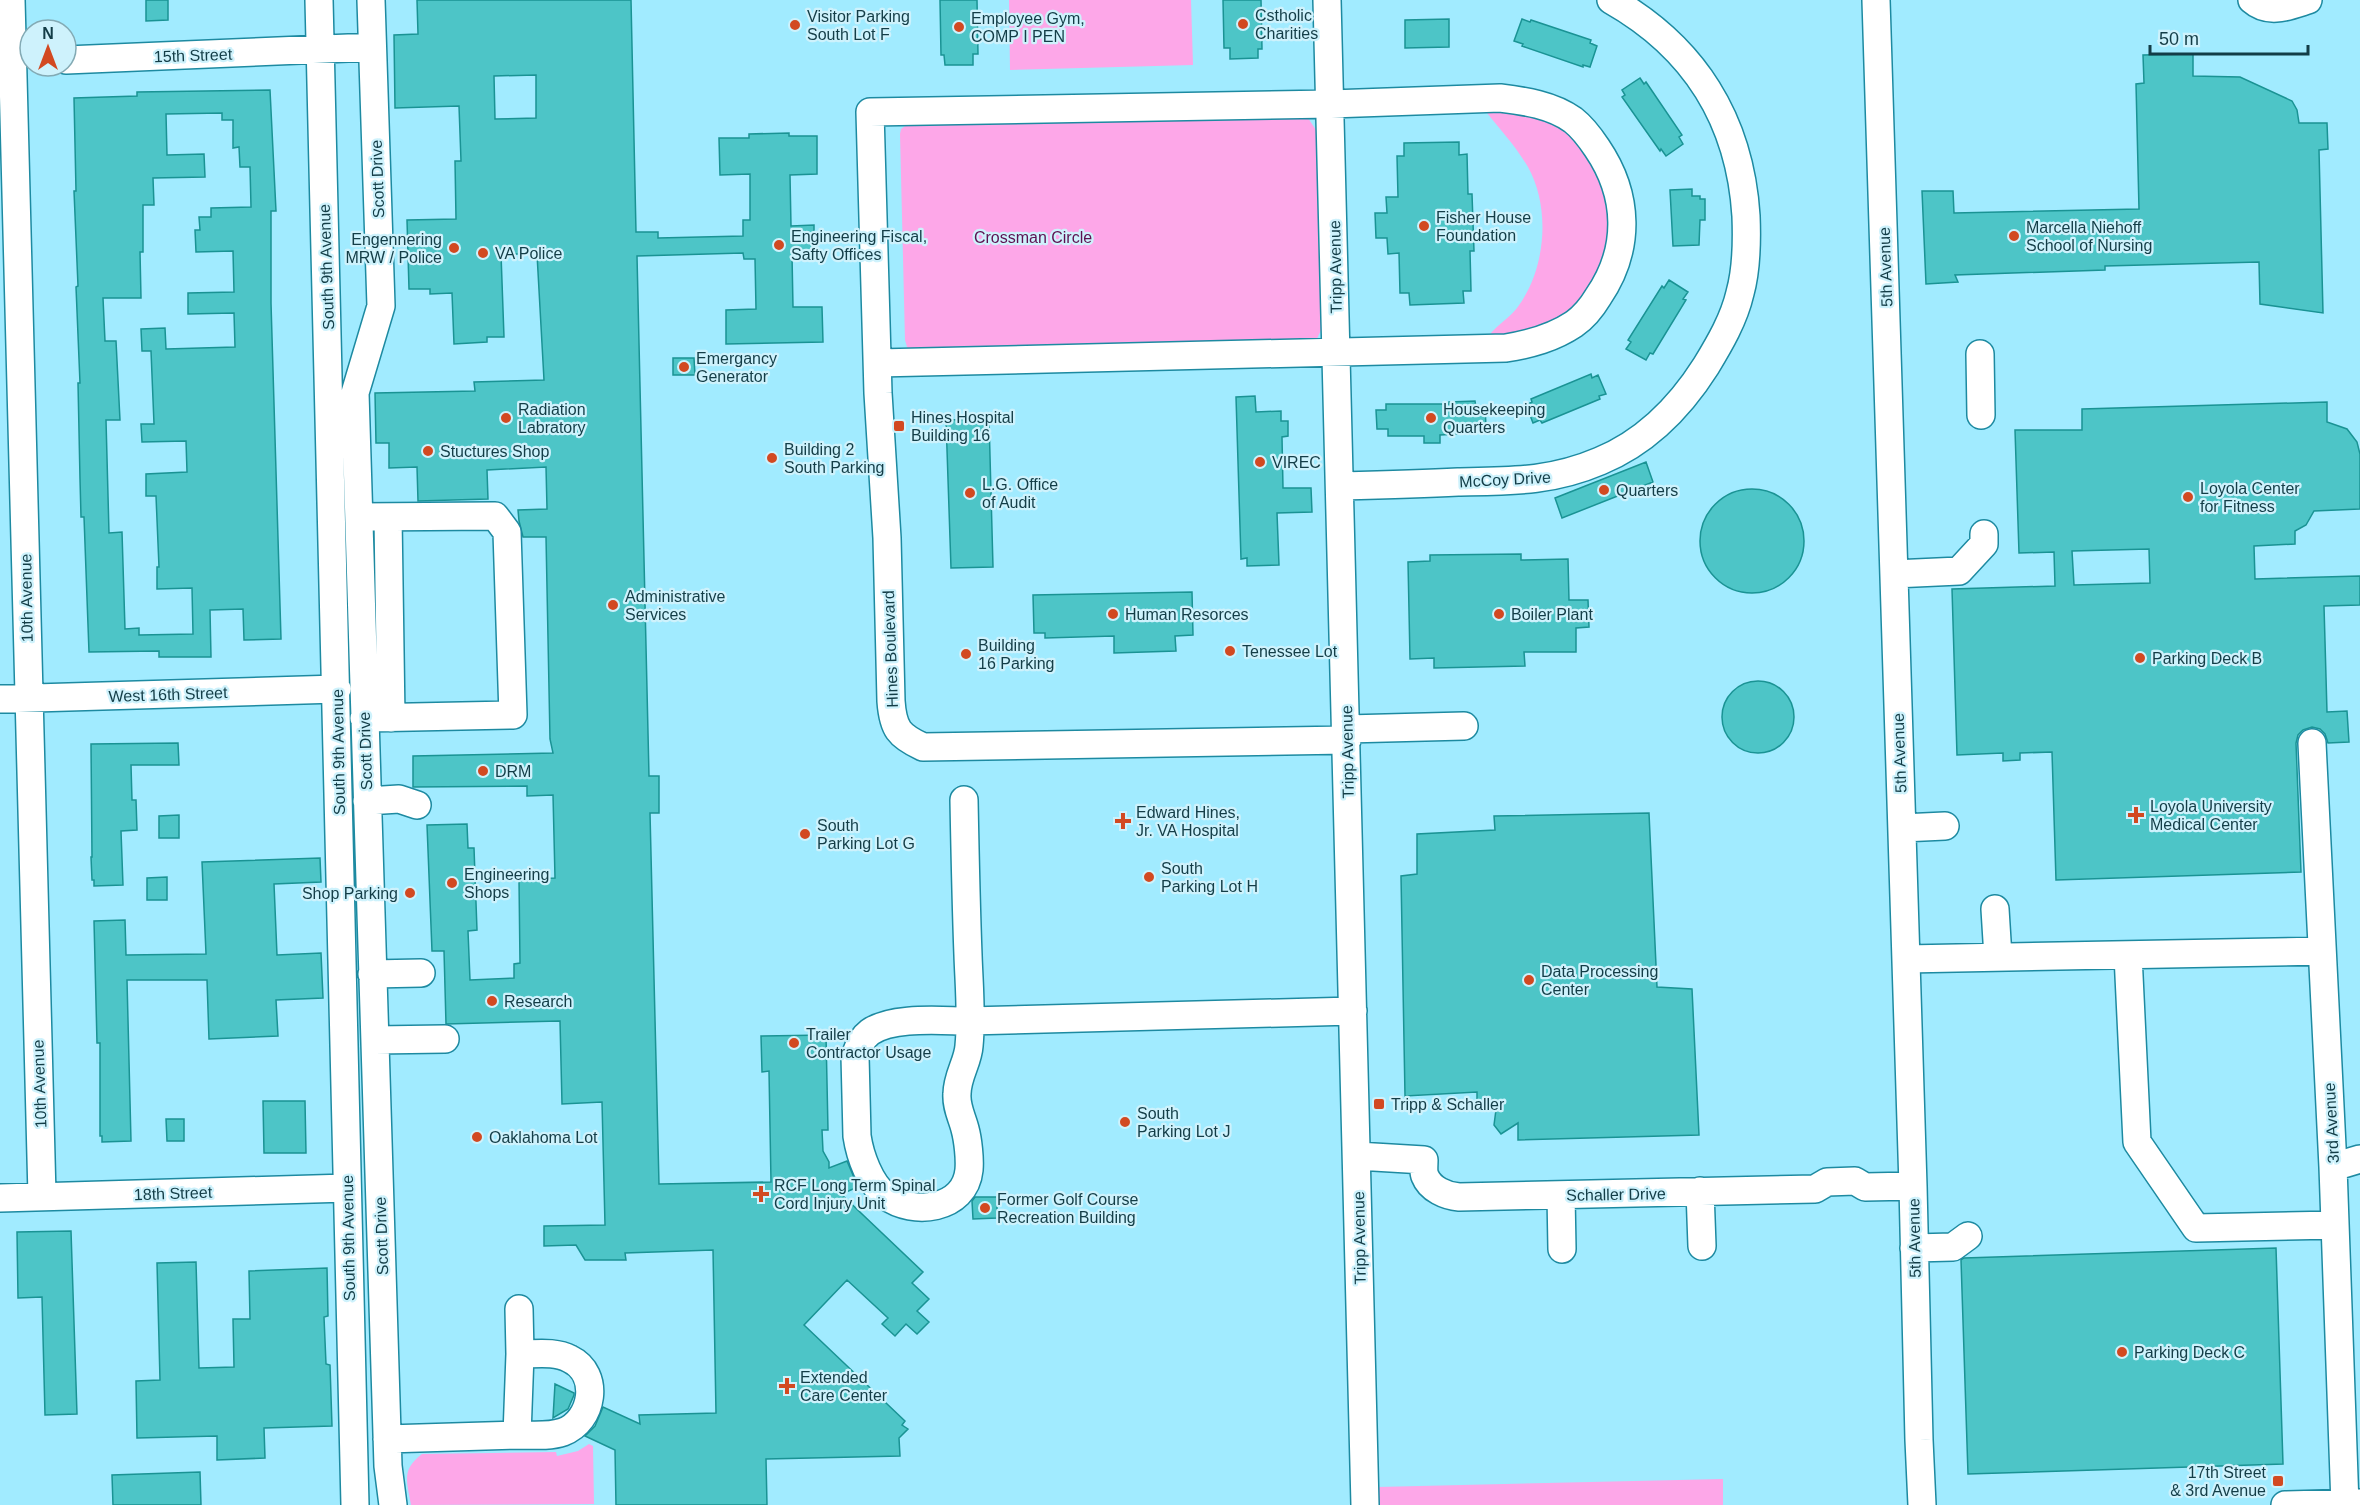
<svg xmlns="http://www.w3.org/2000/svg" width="2360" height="1505" font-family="Arial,sans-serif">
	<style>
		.green { fill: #fda7e8 }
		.building { fill: #4dc5c7; stroke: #1a9394; stroke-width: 1.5; fill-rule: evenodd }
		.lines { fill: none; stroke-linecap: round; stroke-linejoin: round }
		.minor-casing { stroke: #1d8aa1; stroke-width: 30 }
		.minor { stroke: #fff; stroke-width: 27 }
		.poi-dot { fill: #d24921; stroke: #cef2fc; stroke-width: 2 }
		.labels { text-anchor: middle; stroke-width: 4.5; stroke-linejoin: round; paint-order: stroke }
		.poi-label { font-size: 16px; fill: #133d47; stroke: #cef2fc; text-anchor: start }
		.street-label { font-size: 16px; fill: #133d47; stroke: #cef2fc }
		.park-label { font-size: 16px; fill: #5c1050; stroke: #cef2fc }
	</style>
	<rect width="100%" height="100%" fill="#a1ebff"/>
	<path class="green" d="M1009,0H1191L1193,65L1010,70Z
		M1515,106C1542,118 1569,127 1589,150C1594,156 1596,164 1599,170C1623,220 1609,276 1568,312C1547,331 1518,334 1491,338V333C1499,324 1510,317 1517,308C1546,270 1551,208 1528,167C1515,145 1498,127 1483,108Z
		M1308,118L1316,130L1322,328L1315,343L908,350L905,340L900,134L901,129L908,124Z
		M589,1444L593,1446L594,1504L411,1505C407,1481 401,1470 422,1454L556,1452L557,1456L578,1451Z
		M1723,1479V1505H1377V1487Z"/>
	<path class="building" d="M146,0H168V20L146,21Z
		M417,0H631L636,232H658V238L743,236V220H750V174L720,175L719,138H749V134L789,133V136H817V174L790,175L791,226L814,225V254L792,255L793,307H822L823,342L726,344V310L756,309L755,259H744L743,253L637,256L649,776H659V813H650L659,1184L771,1182L769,1071L762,1072L761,1036L826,1035L828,1130H822L823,1151L829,1162V1168L847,1161L858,1187L841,1194L923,1272L912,1283L929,1299L917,1311L929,1322L917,1334L906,1324L895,1336L882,1324L888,1318L847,1280L804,1325L905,1421L902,1425L908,1429L899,1438L900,1456L766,1459L767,1505H616L615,1450L585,1436L595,1426L603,1407L640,1424L639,1415L716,1413L713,1250L625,1253L626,1260H585L576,1245L544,1246V1226L605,1225L602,1102L562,1104L560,1021L446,1024L444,951H432L427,825L467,824L468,848H474L477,930L468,931L470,980L514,978V964L520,963L519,879L555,878L553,795L527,796V786L413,787V756L553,753L550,739L546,537H523L519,521L518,510L547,509L546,467L487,470L488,499L418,501L417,467L389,468V443H376L375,393L475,391L474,382L544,380L537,254H501L504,337H487V342L454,344L452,293L430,294V289H409L407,220L456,219L455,161H461L459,106L395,108L394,35L418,34ZM536,75V118L495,119L494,76Z
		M940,0H977L978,54H973V65H945L944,55H941Z
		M1223,0H1261L1262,49H1258V58L1230,59V48H1224Z
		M1449,19V47L1405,48V20Z
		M1522,19L1530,22L1531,20L1591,40L1590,43L1597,46L1590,67L1583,65V67L1522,46L1523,44L1514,41Z
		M2193,54V76L2240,77L2292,101L2297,110L2299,123H2327L2328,149L2319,150L2323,313L2260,304L2259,262L2105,266V270L1955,275L1958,282L1926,284L1922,191H1953L1954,213L2139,209L2136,84L2144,83L2143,55Z
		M1640,78L1644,84L1646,82L1682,135L1679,137L1683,144L1666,156L1661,149L1660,151L1622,97L1625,95L1622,90Z
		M270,90L276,211H271V303L281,639L244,640L243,609L210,610L211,657H159V651L89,652L84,517H81L80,479L78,383H80L76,287L78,286L74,191H76L74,98L137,96V92ZM222,113V120H233V148L239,147L240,167H250L251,207L211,208V217H199L200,230H195L196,252L233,251L234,292L188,293V314L234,313L235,347L166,349L165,328L141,329L142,351H151L154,424H141L142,442L186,441L187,472L146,474V496H156L159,567H157V589L192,588L193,634L139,635V628L125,629L122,532L109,533L106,420H120L116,341H105L103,298H141L140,252H143V205H154L153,178L205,177L204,154L167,155L166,114Z
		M1459,142V155L1467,154L1468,194H1472L1474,251H1470L1471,291H1463L1464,303L1410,305L1409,293H1400L1399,253L1388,254L1387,238H1376L1375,213H1387L1386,197H1398L1397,156H1404V143Z
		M1692,189V196H1700V199H1705V220H1700L1699,245L1673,246L1670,190Z
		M1669,280L1688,292L1683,299L1686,300L1653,354L1650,353L1646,360L1626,349L1631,342L1628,340L1662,286L1664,288Z
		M673,358H694L695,375H673Z
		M1591,374L1592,378L1598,375L1606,394L1599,396L1600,399L1542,423L1540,420L1533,423L1526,405L1532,402L1531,399Z
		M1255,396L1256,412L1281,411V421H1288V436L1282,437L1283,488H1311L1312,512L1277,513L1279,565L1247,566V558L1241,559L1236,397Z
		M1475,401L1476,407H1485L1486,426L1476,427V433L1440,435V443H1424V436H1388V429H1377L1376,410H1386V404H1449V402Z
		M2327,402V422L2347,429L2357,442L2360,454V509L2314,511L2306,525L2295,531V544L2254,546L2255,579L2360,576V605L2324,606L2327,712L2347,711L2349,742L2328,743L2325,734L2320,729L2312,727L2303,730L2298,735L2296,743L2301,872L2056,880L2052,752L2020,753V760L2003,761V753L1957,755L1952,589L2055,586L2054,552L2019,553L2015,430H2082V409ZM2149,549L2150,583L2074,585L2072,551Z
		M989,419L993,567L951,568L946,420Z
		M1646,462L1653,482L1562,518L1555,498Z
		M1700 541a52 52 0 1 1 104 0a52 52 0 1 1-104 0Z
		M1521,554V560L1568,559L1569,600H1588L1589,627L1576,628V652H1524L1525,666L1434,668V658L1410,659L1408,562L1430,561V555Z
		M1192,592L1193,635L1175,636L1176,651L1114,653V636L1045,638V633H1034L1033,595Z
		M1722 717a36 36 0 1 1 72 0a36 36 0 1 1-72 0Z
		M178,743L179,765H131L132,800H136L137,830L121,831L123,885L94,886V880H92L91,857H92L91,744Z
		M1649,813L1657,987L1692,989L1699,1135L1518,1140V1123L1501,1134L1494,1125L1497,1102H1477V1092L1405,1096L1401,876L1417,874V834L1495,830L1494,816Z
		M179,815V838H159V816Z
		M320,858L321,882L274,884L277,955L321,953L323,998L276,1000L278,1036L209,1039L207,980H127L131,1141L102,1142V1136H100V1043H97L94,921L125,920L126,955L206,954L202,862Z
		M167,877V900H147V878Z
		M263,1101H305L306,1153H264Z
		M166,1119H184V1141H167Z
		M975,1197H997V1218L973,1219L972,1201Z
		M71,1231L77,1414L45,1415L42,1297L18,1298L17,1232Z
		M2276,1248L2283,1464L1968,1474L1961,1260L1964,1258Z
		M196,1262L199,1368L234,1367L233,1319H250L249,1271L327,1268L328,1316L324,1317L326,1364L330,1365L332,1426L264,1428L265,1458L217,1460V1436L137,1438L136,1381L160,1380L157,1263Z
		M555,1384L574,1393V1395L568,1409L553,1418Z
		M200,1472L201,1505H113L112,1475Z"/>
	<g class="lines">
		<g class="minor-casing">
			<path id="minor" d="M11,0L42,1196
				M319,0L355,1505
				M371,0L381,306L355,393L388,1466L393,1505
				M1327,0L1365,1505
				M1876,0L1913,1186L1919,1440L1922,1505
				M2252,0C2269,15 2289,6 2308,0
				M66,60L372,47
				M1980,354L1981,415
				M878,363L1506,348C1531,344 1553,338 1574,324C1584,317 1592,307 1598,297C1631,249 1629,195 1597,148C1591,139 1582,127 1573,120C1552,105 1525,101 1500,98L1331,104L870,112L878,393L887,538L891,701C893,729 899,736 923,747L1347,740
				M1341,486C1380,485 1419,484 1458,482C1511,481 1551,482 1600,461C1646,442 1680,407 1706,366C1720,343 1734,319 1740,293C1747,268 1747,241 1746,216C1740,120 1694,47 1611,0
				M359,517L495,516L507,532L513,715L364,718
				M388,517L391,718
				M1894,574L1959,571L1984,544V534
				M0,699L337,689
				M1347,729L1464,726
				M2312,743L2333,1167L2345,1505
				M964,800C965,852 966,903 968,955C969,985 972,1016 969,1046C968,1062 957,1076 957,1094C956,1107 962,1117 965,1129C968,1140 970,1159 969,1170C965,1210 913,1216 886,1196C870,1184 860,1156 857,1136L855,1056C858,1047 862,1038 870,1032C893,1016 942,1021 969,1021L1353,1011
				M367,801L399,799L417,805
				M1902,828L1945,826
				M1995,909L1998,957
				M2128,955L2137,1142L2196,1228L2335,1225
				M1906,959L2322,951
				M372,974L421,973
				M375,1040L445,1039
				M1357,1156L1424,1160C1424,1165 1423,1172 1425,1176C1430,1189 1446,1196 1459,1197L1815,1189L1827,1182L1855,1181L1865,1187L1913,1186
				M2333,1167L2360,1159
				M1700,1191L1702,1246
				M1561,1195L1562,1249
				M0,1198L347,1188
				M1914,1248L1953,1247L1968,1236
				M517,1435C531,1435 549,1437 563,1432C593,1421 601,1374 570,1359C555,1351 537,1354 520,1354
				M387,1439L517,1435L520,1354L519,1309
				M2285,1505L2360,1503"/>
		</g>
		<use href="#minor" class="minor"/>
	</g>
	<g class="poi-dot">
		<circle cx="1243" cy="24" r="6"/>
		<circle cx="795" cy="25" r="6"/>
		<circle cx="959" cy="27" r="6"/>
		<circle cx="1424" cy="226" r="6"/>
		<circle cx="2014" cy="236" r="6"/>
		<circle cx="779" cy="245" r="6"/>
		<circle cx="454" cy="248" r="6"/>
		<circle cx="483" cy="253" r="6"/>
		<circle cx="684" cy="367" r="6"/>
		<circle cx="506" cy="418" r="6"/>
		<circle cx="1431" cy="418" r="6"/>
		<rect x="893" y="420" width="12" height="12" rx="3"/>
		<circle cx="428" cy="451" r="6"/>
		<circle cx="772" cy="458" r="6"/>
		<circle cx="1260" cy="462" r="6"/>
		<circle cx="1604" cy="490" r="6"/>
		<circle cx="970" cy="493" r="6"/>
		<circle cx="2188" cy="497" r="6"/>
		<circle cx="613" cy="605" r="6"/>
		<circle cx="1113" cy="614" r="6"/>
		<circle cx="1499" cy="614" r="6"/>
		<circle cx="1230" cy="651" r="6"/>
		<circle cx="966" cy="654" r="6"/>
		<circle cx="2140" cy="658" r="6"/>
		<circle cx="483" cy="771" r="6"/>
		<path d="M2133 806h6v6h6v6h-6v6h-6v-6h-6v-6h6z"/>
		<path d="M1120 812h6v6h6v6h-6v6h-6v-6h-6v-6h6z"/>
		<circle cx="805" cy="834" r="6"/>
		<circle cx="1149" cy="877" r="6"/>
		<circle cx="452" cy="883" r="6"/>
		<circle cx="410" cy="893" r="6"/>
		<circle cx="1529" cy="980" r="6"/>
		<circle cx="492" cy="1001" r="6"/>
		<circle cx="794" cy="1043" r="6"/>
		<rect x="1373" y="1098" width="12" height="12" rx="3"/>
		<circle cx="1125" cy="1122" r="6"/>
		<circle cx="477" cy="1137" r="6"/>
		<path d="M758 1185h6v6h6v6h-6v6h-6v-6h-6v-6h6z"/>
		<circle cx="985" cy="1208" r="6"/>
		<circle cx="2122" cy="1352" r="6"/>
		<path d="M784 1377h6v6h6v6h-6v6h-6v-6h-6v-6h6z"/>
		<rect x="2272" y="1475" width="12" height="12" rx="3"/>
	</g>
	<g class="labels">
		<g class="poi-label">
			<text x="1255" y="21">Cstholic<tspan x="1255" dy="18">Charities</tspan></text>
			<text x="807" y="22">Visitor Parking<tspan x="807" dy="18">South Lot F</tspan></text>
			<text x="971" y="24">Employee Gym,<tspan x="971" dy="18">COMP I PEN</tspan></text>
			<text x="1436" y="223">Fisher House<tspan x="1436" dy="18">Foundation</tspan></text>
			<text x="2026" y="233">Marcella Niehoff<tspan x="2026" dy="18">School of Nursing</tspan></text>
			<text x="791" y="242">Engineering Fiscal,<tspan x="791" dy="18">Safty Offices</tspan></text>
			<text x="442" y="245" text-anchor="end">Engennering<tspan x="442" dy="18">MRW / Police</tspan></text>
			<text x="495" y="259">VA Police</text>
			<text x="696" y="364">Emergancy<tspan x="696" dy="18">Generator</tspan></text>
			<text x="518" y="415">Radiation<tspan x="518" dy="18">Labratory</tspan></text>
			<text x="1443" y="415">Housekeeping<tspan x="1443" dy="18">Quarters</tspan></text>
			<text x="911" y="423">Hines Hospital<tspan x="911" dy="18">Building 16</tspan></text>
			<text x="784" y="455">Building 2<tspan x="784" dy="18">South Parking</tspan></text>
			<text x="440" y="457">Stuctures Shop</text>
			<text x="1272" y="468">VIREC</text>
			<text x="982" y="490">L.G. Office<tspan x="982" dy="18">of Audit</tspan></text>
			<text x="2200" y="494">Loyola Center<tspan x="2200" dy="18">for Fitness</tspan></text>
			<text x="1616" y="496">Quarters</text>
			<text x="625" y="602">Administrative<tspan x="625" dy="18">Services</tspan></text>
			<text x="1125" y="620">Human Resorces</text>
			<text x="1511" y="620">Boiler Plant</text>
			<text x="978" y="651">Building<tspan x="978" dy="18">16 Parking</tspan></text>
			<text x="1242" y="657">Tenessee Lot</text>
			<text x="2152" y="664">Parking Deck B</text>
			<text x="495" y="777">DRM</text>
			<text x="2150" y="812">Loyola University<tspan x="2150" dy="18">Medical Center</tspan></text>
			<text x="1136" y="818">Edward Hines,<tspan x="1136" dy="18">Jr. VA Hospital</tspan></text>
			<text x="817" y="831">South<tspan x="817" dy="18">Parking Lot G</tspan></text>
			<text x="1161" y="874">South<tspan x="1161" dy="18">Parking Lot H</tspan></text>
			<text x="464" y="880">Engineering<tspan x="464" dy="18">Shops</tspan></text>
			<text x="398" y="899" text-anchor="end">Shop Parking</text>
			<text x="1541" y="977">Data Processing<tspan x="1541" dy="18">Center</tspan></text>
			<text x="504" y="1007">Research</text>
			<text x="806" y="1040">Trailer<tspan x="806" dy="18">Contractor Usage</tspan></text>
			<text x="1391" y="1110">Tripp &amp; Schaller</text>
			<text x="1137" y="1119">South<tspan x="1137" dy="18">Parking Lot J</tspan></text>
			<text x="489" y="1143">Oaklahoma Lot</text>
			<text x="774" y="1191">RCF Long Term Spinal<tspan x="774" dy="18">Cord Injury Unit</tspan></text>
			<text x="997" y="1205">Former Golf Course<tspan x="997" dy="18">Recreation Building</tspan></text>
			<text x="2134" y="1358">Parking Deck C</text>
			<text x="800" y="1383">Extended<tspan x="800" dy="18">Care Center</tspan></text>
			<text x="2266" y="1478" text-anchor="end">17th Street<tspan x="2266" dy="18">&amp; 3rd Avenue</tspan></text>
		</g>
		<g class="street-label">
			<text transform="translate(193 55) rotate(-2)" y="6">15th Street</text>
			<text transform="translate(377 179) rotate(-92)" y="6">Scott Drive</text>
			<text transform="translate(326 267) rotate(-92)" y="6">South 9th Avenue</text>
			<text transform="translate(1335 267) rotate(-91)" y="6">Tripp Avenue</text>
			<text transform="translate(1885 267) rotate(-92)" y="6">5th Avenue</text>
			<text transform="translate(1505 479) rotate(-3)" y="6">McCoy Drive</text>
			<text transform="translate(26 598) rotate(-91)" y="6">10th Avenue</text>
			<text transform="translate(890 649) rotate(-92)" y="6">Hines Boulevard</text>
			<text transform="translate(168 694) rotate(-2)" y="6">West 16th Street</text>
			<text transform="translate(365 751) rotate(-92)" y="6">Scott Drive</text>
			<text transform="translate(338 752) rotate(-91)" y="6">South 9th Avenue</text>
			<text transform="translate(1347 752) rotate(-91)" y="6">Tripp Avenue</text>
			<text transform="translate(1899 753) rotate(-92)" y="6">5th Avenue</text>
			<text transform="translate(39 1084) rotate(-92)" y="6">10th Avenue</text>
			<text transform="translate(2331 1123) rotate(-93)" y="6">3rd Avenue</text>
			<text transform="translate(173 1193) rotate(-2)" y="6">18th Street</text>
			<text transform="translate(1616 1194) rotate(-1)" y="6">Schaller Drive</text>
			<text transform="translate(381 1236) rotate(-92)" y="6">Scott Drive</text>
			<text transform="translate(348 1238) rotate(-91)" y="6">South 9th Avenue</text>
			<text transform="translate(1359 1238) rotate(-91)" y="6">Tripp Avenue</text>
			<text transform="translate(1914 1238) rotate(-91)" y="6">5th Avenue</text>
		</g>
		<g class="park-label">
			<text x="1033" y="243">Crossman Circle</text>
		</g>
	</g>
	<g transform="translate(48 48)"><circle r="28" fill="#cef2fc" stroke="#83aab4" stroke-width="1.5"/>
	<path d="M0-4.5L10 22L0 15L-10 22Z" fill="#d24921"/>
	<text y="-9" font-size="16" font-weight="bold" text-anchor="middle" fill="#133d47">N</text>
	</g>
	<path d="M2150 45v9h158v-9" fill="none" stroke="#133d47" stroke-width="3"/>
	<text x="2159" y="45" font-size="18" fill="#133d47" stroke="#cef2fc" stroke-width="4.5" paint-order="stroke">50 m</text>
</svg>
